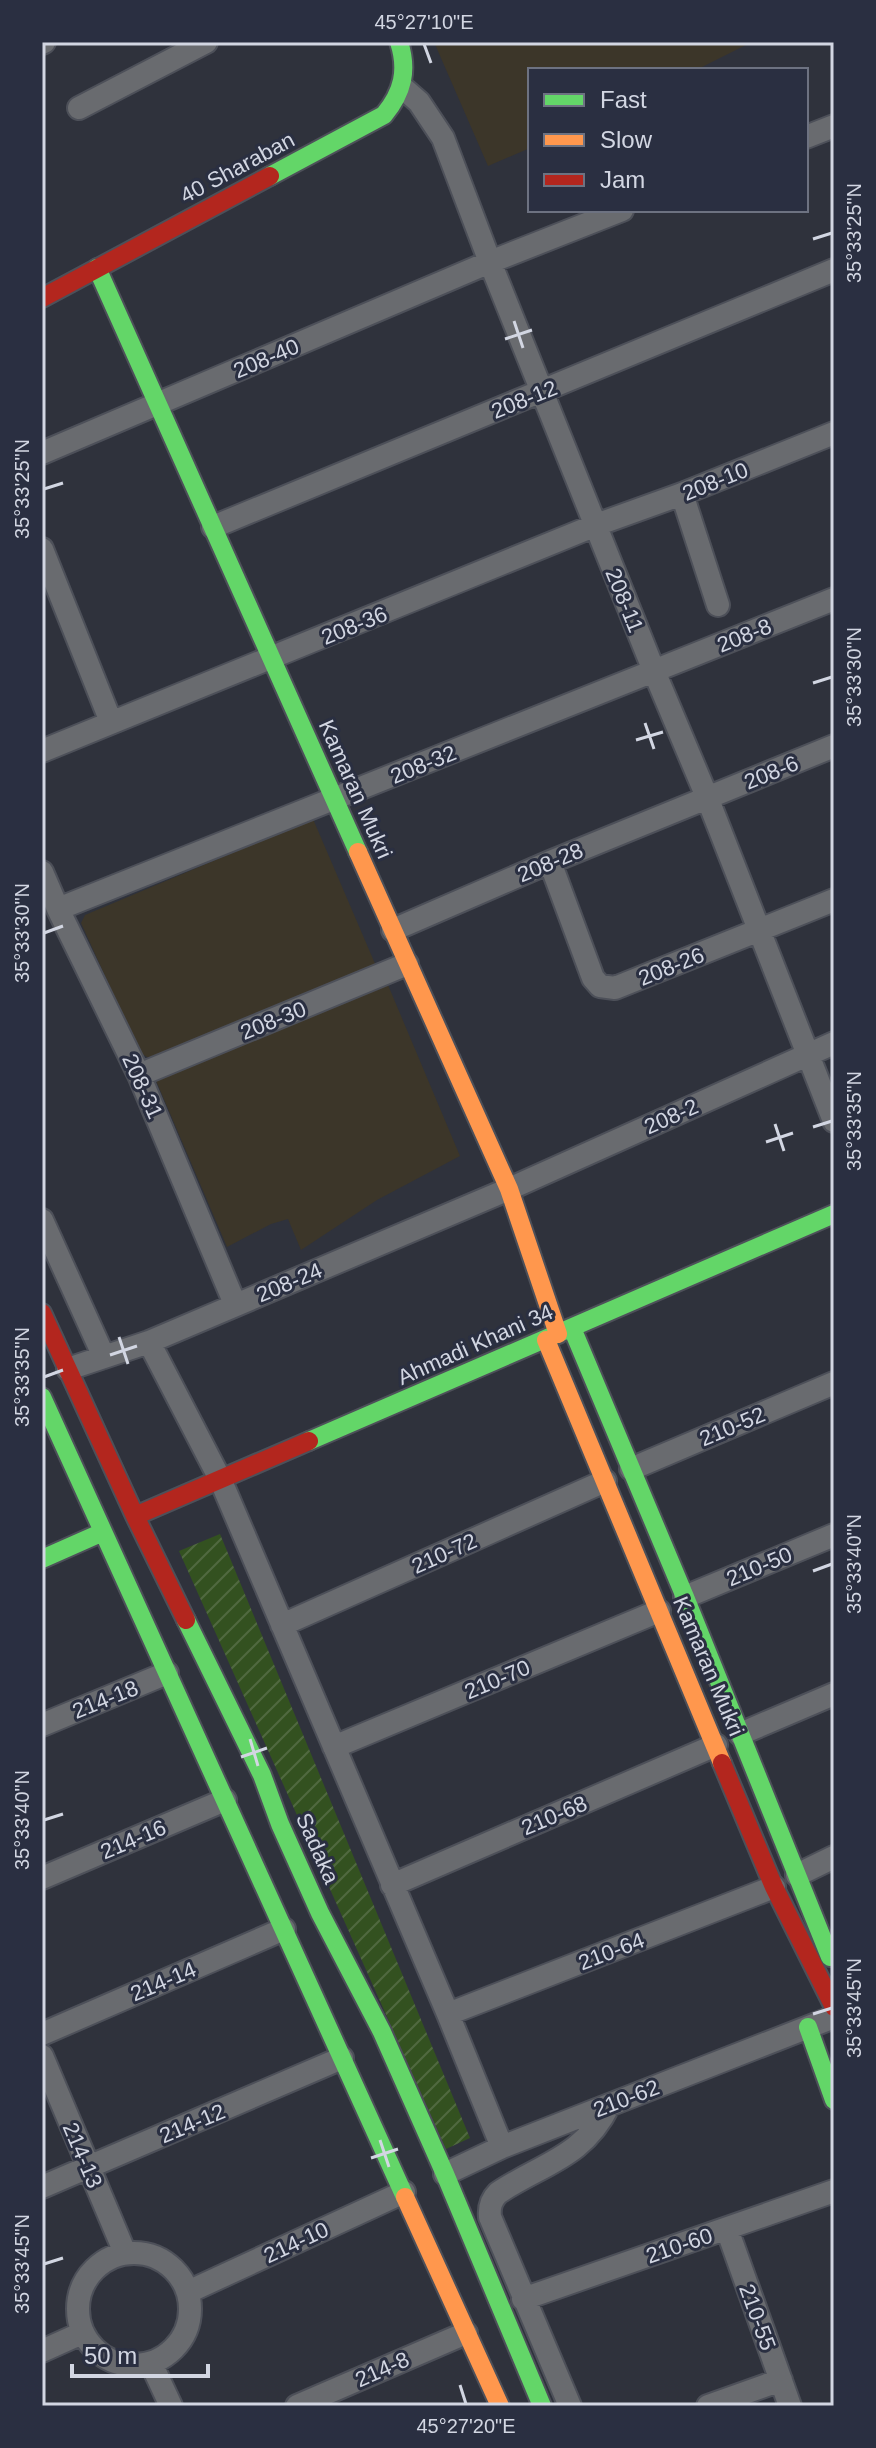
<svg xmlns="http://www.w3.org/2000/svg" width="876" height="2448" font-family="Arial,sans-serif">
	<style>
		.education { fill: #3c3629 }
		.garden { fill: url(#garden-furrows) }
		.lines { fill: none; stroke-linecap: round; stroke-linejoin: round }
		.street-casing { stroke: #4d5059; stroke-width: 26 }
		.fast-casing { stroke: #4d5059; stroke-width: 22 }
		.slow-casing { stroke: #4d5059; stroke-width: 22 }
		.jam-casing { stroke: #4d5059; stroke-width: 22 }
		.street { stroke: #696b6f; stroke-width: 22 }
		.fast { stroke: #63d668; stroke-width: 18 }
		.slow { stroke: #ff974d; stroke-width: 18 }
		.jam { stroke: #b3261e; stroke-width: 18 }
		.ticks { fill: none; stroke: #d2d6e2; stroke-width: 3 }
		.labels { text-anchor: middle; stroke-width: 6; stroke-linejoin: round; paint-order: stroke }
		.street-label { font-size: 22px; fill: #d2d6e2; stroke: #2a2f41 }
		.neatline { fill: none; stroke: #d2d6e2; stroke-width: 3 }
		.ticks-label { font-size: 20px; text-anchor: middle; fill: #d2d6e2 }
	</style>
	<defs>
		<pattern id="garden-furrows" width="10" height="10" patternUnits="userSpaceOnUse" patternTransform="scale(2)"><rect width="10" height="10" fill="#335120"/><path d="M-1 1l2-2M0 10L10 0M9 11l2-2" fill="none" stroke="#506940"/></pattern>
	</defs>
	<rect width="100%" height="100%" fill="#2f323c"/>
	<path class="education" d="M434,42H752L696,70H530V148L488,166Z
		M313,819L376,966L149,1058L140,1053L81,923L85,915Z
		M388,985L460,1156L377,1200L301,1250L288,1219L271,1224L227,1247L154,1076Z"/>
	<path class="garden" d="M220,1534L470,2138L446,2149L179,1551Z"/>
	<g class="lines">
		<g class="street-casing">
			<path id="street" d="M42,43L44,42
				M403,88L419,102L443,138L490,262L654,671L707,797L834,1121
				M79,108L206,42
				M806,137L834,126
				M42,453L490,262L622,210
				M682,494L718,605
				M213,527L834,270
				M42,549L111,722
				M42,751L596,525L682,494L834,433
				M550,862L593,978L600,986L615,988L834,900
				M42,872L58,909L139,1075L235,1304
				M58,909L834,599
				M393,930L550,862L834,746
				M139,1075L407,964
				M42,1220L104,1357
				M149,1342L221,1481L448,2014L502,2147
				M68,1369L149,1342L509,1189L834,1043
				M631,1469L834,1383
				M685,1597L834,1535
				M282,1625L605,1481
				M42,1725L167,1673
				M740,1734L834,1694
				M334,1747L659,1611
				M797,1875L834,1857
				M42,1878L225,1800
				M392,1885L716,1745
				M448,2014L774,1887
				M42,2034L284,1929
				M42,2056L125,2253
				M445,2174L502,2147L834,2017
				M42,2187L342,2058
				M727,2229L790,2406
				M78 2309a56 56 0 1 1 112 0a56 56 0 1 1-112 0Z
				M188,2292L404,2192
				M523,2299L834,2191
				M42,2351L82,2333
				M151,2363L171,2406
				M297,2406L466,2333
				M570,2406L490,2217C489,2207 491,2200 498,2193C543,2163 583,2158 609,2105
				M708,2406L781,2380"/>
		</g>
		<g class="fast-casing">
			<path id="fast" d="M270,176L384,115C403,92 408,70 399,42
				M97,268L358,852
				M572,1328L685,1597L830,1957
				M42,1397L405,2197
				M309,1441L834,1214
				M42,1559L103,1532
				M186,1620L262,1775L280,1824L320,1913L382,2032L445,2174L542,2406
				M808,2027L834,2100"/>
		</g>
		<g class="slow-casing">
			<path id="slow" d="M358,852L509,1189L558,1334
				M546,1340L722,1763
				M405,2197L500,2406"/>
		</g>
		<g class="jam-casing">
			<path id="jam" d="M42,298L270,176
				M42,1313L135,1516L186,1620
				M135,1516L309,1441
				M722,1763L774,1887L834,2007"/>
		</g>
		<use href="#street" class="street"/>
		<use href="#fast" class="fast"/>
		<use href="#slow" class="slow"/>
		<use href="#jam" class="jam"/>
	</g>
	<path class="ticks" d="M424,44L431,63M813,239L832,233M514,321L523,348M505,339L532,330M44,489L63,483M813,683L832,677M645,723L654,749M636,740L663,732M44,933L63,926M775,1124L784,1151M813,1127L832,1121M766,1142L793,1133M119,1337L128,1364M110,1355L137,1346M44,1377L63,1370M813,1571L832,1564M250,1739L258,1766M241,1757L267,1748M44,1820L63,1814M813,2014L832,2008M380,2140L389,2167M371,2158L398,2149M44,2264L63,2258M460,2385L466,2404"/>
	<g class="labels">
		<g class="street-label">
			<text transform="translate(237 167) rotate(-28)" y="8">40 Sharaban</text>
			<text transform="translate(266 358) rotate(-23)" y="8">208-40</text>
			<text transform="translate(524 399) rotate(-22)" y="8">208-12</text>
			<text transform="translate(715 481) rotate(-22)" y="8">208-10</text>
			<text transform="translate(625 600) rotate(68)" y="8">208-11</text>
			<text transform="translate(354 625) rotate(-22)" y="8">208-36</text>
			<text transform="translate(744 635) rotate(-22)" y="8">208-8</text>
			<text transform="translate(423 764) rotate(-22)" y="8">208-32</text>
			<text transform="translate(771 772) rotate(-22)" y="8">208-6</text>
			<text transform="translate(356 789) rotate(66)" y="8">Kamaran Mukri</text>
			<text transform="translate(550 862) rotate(-23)" y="8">208-28</text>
			<text transform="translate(671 966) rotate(-22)" y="8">208-26</text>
			<text transform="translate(273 1020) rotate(-22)" y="8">208-30</text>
			<text transform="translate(143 1086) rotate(66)" y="8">208-31</text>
			<text transform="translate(671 1116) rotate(-24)" y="8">208-2</text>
			<text transform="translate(289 1282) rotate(-23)" y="8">208-24</text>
			<text transform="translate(475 1344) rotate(-24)" y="8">Ahmadi Khani 34</text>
			<text transform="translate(732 1426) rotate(-23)" y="8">210-52</text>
			<text transform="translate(444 1553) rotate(-24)" y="8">210-72</text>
			<text transform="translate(759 1566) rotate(-23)" y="8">210-50</text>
			<text transform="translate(709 1666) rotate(67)" y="8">Kamaran Mukri</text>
			<text transform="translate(497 1679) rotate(-23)" y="8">210-70</text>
			<text transform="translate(105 1699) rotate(-22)" y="8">214-18</text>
			<text transform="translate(554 1815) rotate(-23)" y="8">210-68</text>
			<text transform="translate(133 1839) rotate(-23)" y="8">214-16</text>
			<text transform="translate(318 1848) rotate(66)" y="8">Sadaka</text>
			<text transform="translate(611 1951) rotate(-21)" y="8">210-64</text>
			<text transform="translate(163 1981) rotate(-23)" y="8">214-14</text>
			<text transform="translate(626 2098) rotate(-21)" y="8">210-62</text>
			<text transform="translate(192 2123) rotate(-23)" y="8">214-12</text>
			<text transform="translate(83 2155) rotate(67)" y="8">214-13</text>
			<text transform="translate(296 2242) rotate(-25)" y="8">214-10</text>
			<text transform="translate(679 2245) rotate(-19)" y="8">210-60</text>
			<text transform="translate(758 2317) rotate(70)" y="8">210-55</text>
			<text transform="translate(382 2369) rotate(-24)" y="8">214-8</text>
		</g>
	</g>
	<rect width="876" height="2448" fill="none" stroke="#2a2f41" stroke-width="88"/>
	<rect x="528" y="68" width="280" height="144" fill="#2a2f41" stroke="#6d7281" stroke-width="2"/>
	<rect x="544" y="94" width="40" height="12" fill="#63d668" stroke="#6d7281" stroke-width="2"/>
	<text x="600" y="108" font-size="24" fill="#d2d6e2">Fast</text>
	<rect x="544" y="134" width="40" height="12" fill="#ff974d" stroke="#6d7281" stroke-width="2"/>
	<text x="600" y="148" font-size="24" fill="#d2d6e2">Slow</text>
	<rect x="544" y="174" width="40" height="12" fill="#b3261e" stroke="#6d7281" stroke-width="2"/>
	<text x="600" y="188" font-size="24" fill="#d2d6e2">Jam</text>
	<path d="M72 2364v12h136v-12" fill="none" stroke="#d2d6e2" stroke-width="4"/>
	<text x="84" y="2364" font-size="24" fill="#d2d6e2" stroke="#2a2f41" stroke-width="6" paint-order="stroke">50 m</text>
	<rect x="44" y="44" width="788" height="2360" class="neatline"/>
	<g class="ticks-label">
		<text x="424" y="29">45°27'10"E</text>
		<text transform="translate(854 233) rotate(-90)" y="7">35°33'25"N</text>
		<text transform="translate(22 489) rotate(-90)" y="7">35°33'25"N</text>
		<text transform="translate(854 677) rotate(-90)" y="7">35°33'30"N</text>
		<text transform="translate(22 933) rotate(-90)" y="7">35°33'30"N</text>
		<text transform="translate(854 1121) rotate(-90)" y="7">35°33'35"N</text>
		<text transform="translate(22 1377) rotate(-90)" y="7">35°33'35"N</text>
		<text transform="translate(854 1564) rotate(-90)" y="7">35°33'40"N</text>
		<text transform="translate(22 1820) rotate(-90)" y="7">35°33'40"N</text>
		<text transform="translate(854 2008) rotate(-90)" y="7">35°33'45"N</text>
		<text transform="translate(22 2264) rotate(-90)" y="7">35°33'45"N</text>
		<text x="466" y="2433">45°27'20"E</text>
	</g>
</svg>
